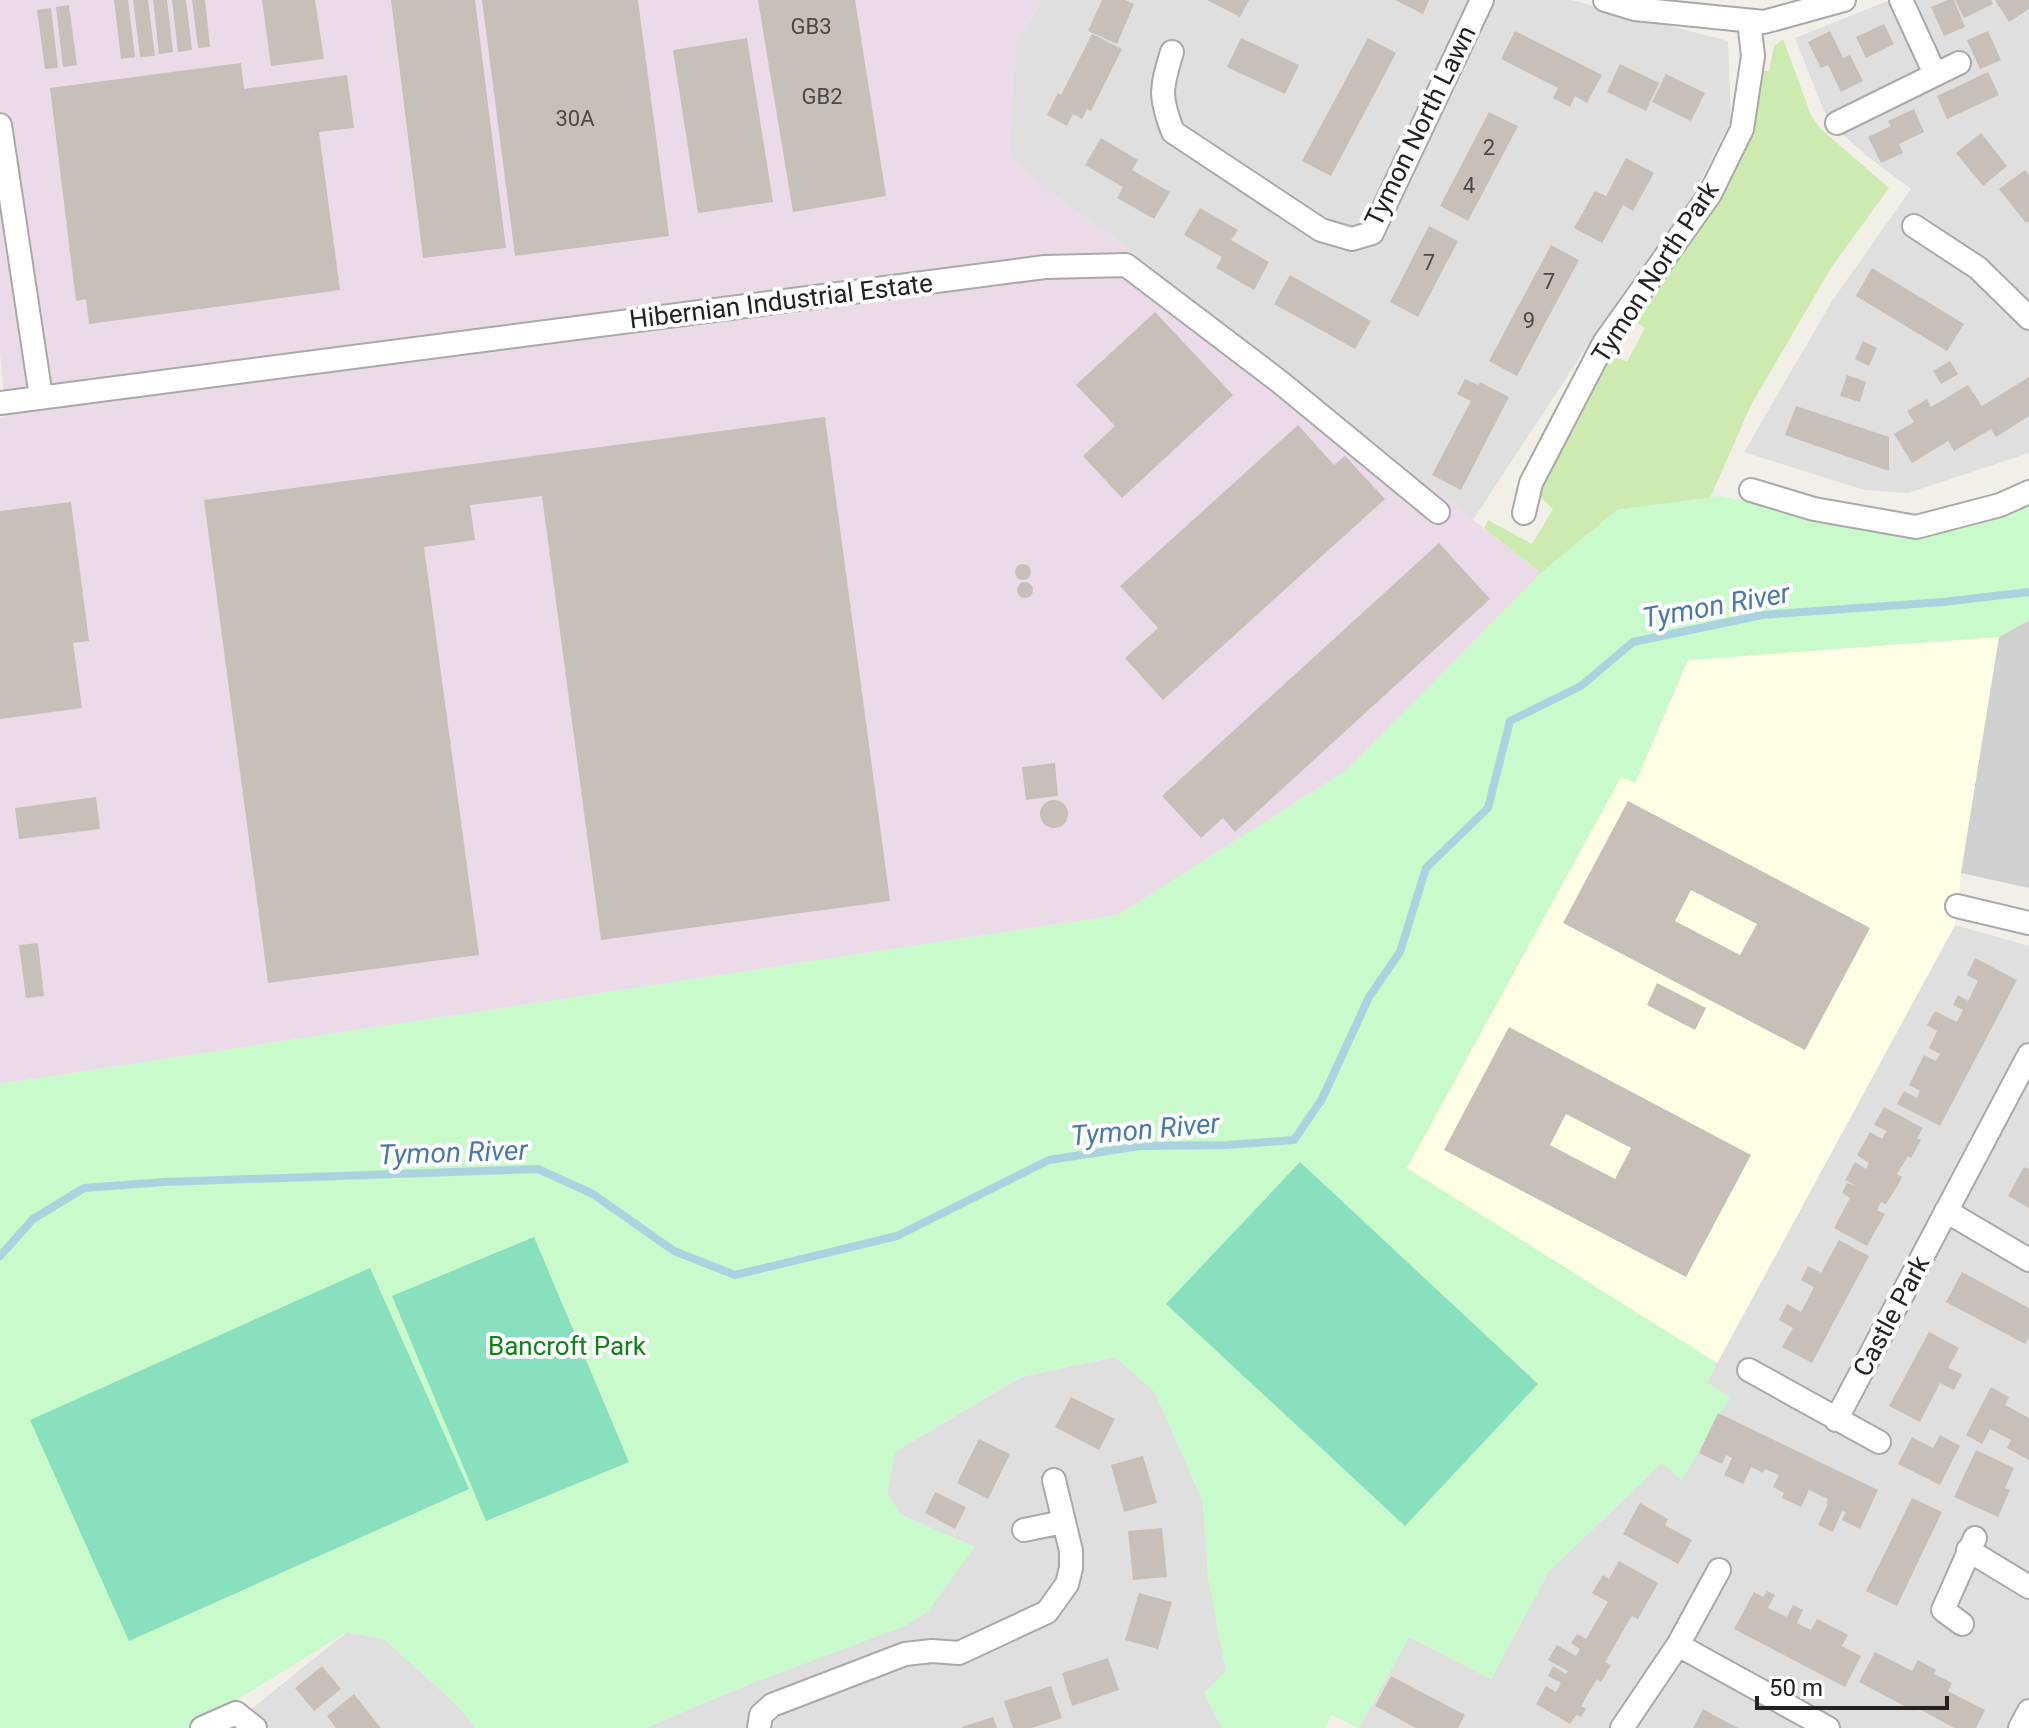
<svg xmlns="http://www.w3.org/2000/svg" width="2029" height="1728" font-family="Roboto,sans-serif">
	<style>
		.residential { fill: #e0dfdf }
		.industrial { fill: #ebdbe8 }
		.education { fill: #ffffe5 }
		.religious { fill: #d0d0d0 }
		.grass { fill: #cdebb0 }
		.park { fill: #c8facc }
		.pitch { fill: #88e0be }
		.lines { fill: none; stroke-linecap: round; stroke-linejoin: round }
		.stream { stroke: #aad3df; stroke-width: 8 }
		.building { fill: #c7bfb8; fill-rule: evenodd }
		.minor-casing { stroke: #a9a9a9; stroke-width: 26 }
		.minor { stroke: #fff; stroke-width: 22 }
		.labels { text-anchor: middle; stroke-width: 8; stroke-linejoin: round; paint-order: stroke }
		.number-label { font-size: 22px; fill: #4b4948 }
		.street-label { font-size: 26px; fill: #222; stroke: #fff }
		.park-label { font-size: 26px; fill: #0c8416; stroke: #fff }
		.water-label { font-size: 28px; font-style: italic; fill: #4a7aab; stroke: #fff }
	</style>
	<rect width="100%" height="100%" fill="#f2efe9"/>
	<path class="residential" d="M1042,0H1571L1728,41L1731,120L1695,192L1597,331L1473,520L1110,235L1060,200L1008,155L1016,42Z
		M1890,0H2029V453L1908,493L1864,490L1744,452L1832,301L1911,189L1868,157L1828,121L1795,38Z
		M1955,925L2029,946V1728H1359L1409,1637L1491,1679L1549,1571L1662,1463L1682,1480L1707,1382Z
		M1115,1357L1155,1392L1203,1502L1208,1577L1226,1671L1204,1693L1222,1728H645L745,1686L975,1547L901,1515L887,1494L895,1452L1021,1377Z
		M347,1632L384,1639L457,1705L476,1728H228Z"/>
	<path class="industrial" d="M0,0H1042L1016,42L1009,155L1060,200L1110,235L1541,573L1347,770L1118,915L0,1084V418L6,417L0,354Z"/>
	<path class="education" d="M1999,637L1961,873L1955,925L1717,1363L1406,1168L1621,776L1636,782L1688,660Z"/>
	<path class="religious" d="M2029,620V888L1961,873L1999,637Z"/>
	<path class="grass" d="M1783,39L1811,115L1820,128L1889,188L1831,268L1751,405L1710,498L1617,510L1541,573L1484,528L1488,520L1532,544L1553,509L1541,498L1540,487L1609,353L1627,362L1645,328L1629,317L1733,176L1749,141L1762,71H1769L1774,46Z"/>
	<path class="park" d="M1718,496L1912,534L2029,498V620L1999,637L1688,660L1635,783L1621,777L1407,1168L1717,1363L1707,1382L1730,1397L1682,1480L1662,1463L1549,1571L1491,1679L1409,1637L1359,1728L1331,1715L1325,1728H1222L1204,1693L1226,1671L1208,1577L1203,1502L1155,1392L1115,1357L1020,1377L895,1452L887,1494L901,1515L975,1547L928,1611L905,1626L745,1686L645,1728H476L457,1705L384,1639L347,1632L191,1728H0V1084L1118,915L1347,770L1541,573L1617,510Z"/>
	<path class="pitch" d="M1300,1162L1538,1384L1405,1526L1166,1304Z
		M534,1237L629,1462L486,1521L392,1296Z
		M370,1268L469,1489L129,1641L30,1420Z"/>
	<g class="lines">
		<path class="stream" d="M0,1256L33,1219L84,1188L165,1182L538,1169L593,1194L674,1251L735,1275L897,1236L1049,1160L1140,1146L1227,1145L1294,1140L1322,1099L1369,997L1400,952L1426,868L1488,808L1510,721L1581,686L1633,642L1762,615L1943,602L2029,592"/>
	</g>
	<path class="building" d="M114,0H128L135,57L121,59Z
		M133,0H148L155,56L140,57Z
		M153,0H167L173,52L159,54Z
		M172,0H186L192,50L178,52Z
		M192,0H205L210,47L198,48Z
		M262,0H315L324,59L271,66Z
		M391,0H475L506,248L423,258Z
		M482,0H638L669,236L515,256Z
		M758,0H855L886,196L793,212Z
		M1102,0H1125L1134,4L1117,44L1088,31Z
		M1207,0H1249L1240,17Z
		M1395,0H1429L1423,14Z
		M1948,0H1954L1965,27L1944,36L1931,7Z
		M1955,0H1991L1993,4L1964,18Z
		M1995,0H2029V9L2009,22Z
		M69,5L77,65L63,67L56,7Z
		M51,8L58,68L45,69L37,10Z
		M1884,24L1894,44L1866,58L1856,37Z
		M1515,31L1602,75L1587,103L1575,96L1570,107L1553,98L1558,88L1501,59Z
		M1830,31L1843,58L1850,55L1863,81L1841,92L1828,65L1821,68L1808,42Z
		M1988,31L2001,60L1980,69L1967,40Z
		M1092,34L1122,49L1091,111L1087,109L1082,119L1073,114L1067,126L1047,115L1058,93L1061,95Z
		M747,38L773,202L698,213L673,50Z
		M1241,38L1299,65L1285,94L1227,67Z
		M1368,38L1396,53L1331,176L1302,161Z
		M241,63L244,89L347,75L354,128L319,132L340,290L89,324L86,299L76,301L50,88Z
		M1620,64L1659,83L1646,111L1607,92Z
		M1988,72L1999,95L1947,119L1937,96Z
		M1666,74L1705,93L1691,121L1652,102Z
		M1914,109L1924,132L1899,144L1903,153L1881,163L1868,137L1891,126L1888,121Z
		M1489,112L1518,126L1468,221L1440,206Z
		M1981,133L2007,166L1983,186L1956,153Z
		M1101,138L1138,160L1132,170L1170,192L1154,219L1117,198L1123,187L1085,165Z
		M1626,158L1654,173L1633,211L1623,205L1602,243L1574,228L1595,191L1606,196Z
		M2025,170L2029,175V221L2026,223L1999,189Z
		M1200,208L1238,230L1231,240L1269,262L1254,290L1216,268L1222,257L1184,235Z
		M1429,226L1458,241L1418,317L1390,302Z
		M1551,245L1579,260L1517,376L1489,361Z
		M1872,268L1964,324L1947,351L1856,296Z
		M1290,275L1371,321L1355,349L1274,304Z
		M1155,312L1233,395L1122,498L1083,456L1115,426L1076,385Z
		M1863,341L1877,348L1869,366L1855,359Z
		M1950,361L1958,374L1941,384L1933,371Z
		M1847,375L1866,382L1860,402L1840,396Z
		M2029,377V416L1996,437L1991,429L1954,451L1948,441L1912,463L1894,434L1914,422L1907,411L1927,399L1931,407L1968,385L1982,406Z
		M1465,379L1478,385L1480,382L1509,397L1461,490L1432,475L1471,401L1457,394Z
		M1796,406L1889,437V471L1785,435Z
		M825,417L890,901L601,940L542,496L470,505L475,540L424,547L479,955L268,983L204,500Z
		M1298,425L1334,465L1345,456L1385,499L1163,700L1125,658L1158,628L1120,586Z
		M71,502L89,641L73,643L82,708L0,719V511Z
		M1439,543L1490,599L1235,832L1223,818L1201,838L1162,796Z
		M1015 572a8 8 0 1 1 16 0a8 8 0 1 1-16 0Z
		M1017 590a8 8 0 1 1 16 0a8 8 0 1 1-16 0Z
		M1055,763L1058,796L1026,800L1022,767Z
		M96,797L100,829L19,839L15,808Z
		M1040 814a14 14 0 1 1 28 0a14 14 0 1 1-28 0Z
		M1628,801L1870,928L1805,1050L1563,923ZM1691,890L1757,924L1740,955L1675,921Z
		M38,943L44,996L26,998L19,945Z
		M1975,958L2017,980L1940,1126L1897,1104L1904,1091L1917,1098L1920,1091L1909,1085L1924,1055L1936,1061L1940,1054L1929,1048L1937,1031L1927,1025L1935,1011L1957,1022L1963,1010L1953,1005L1958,995L1968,1001L1978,981L1967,975Z
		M1657,983L1706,1008L1695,1030L1647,1005Z
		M1509,1027L1751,1155L1686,1277L1444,1150ZM1566,1114L1631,1148L1615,1179L1550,1145Z
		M1884,1107L1923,1128L1917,1138L1921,1140L1917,1147L1911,1158L1908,1156L1897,1174L1902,1177L1898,1185L1886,1204L1881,1202L1877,1210L1885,1214L1867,1246L1834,1228L1850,1198L1842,1193L1847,1183L1857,1186L1845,1180L1855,1162L1866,1169L1869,1163L1857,1155L1870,1132L1882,1139L1887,1131L1874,1125Z
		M2024,1167L2029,1169V1208L2008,1196Z
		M1839,1240L1869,1256L1812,1363L1782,1347L1793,1328L1779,1320L1787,1304L1801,1312L1814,1287L1801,1280L1808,1266L1821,1273Z
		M1962,1272L2029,1308V1337L2025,1344L1946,1302Z
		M1929,1332L1959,1348L1948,1368L1962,1374L1954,1390L1940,1383L1920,1422L1889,1406Z
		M1991,1387L2009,1397L2005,1405L2029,1418V1460L2007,1448L2011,1440L1990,1429L1982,1444L1966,1435Z
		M1071,1397L1115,1419L1099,1450L1055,1427Z
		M1718,1413L1878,1490L1860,1529L1842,1520L1846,1512L1842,1511L1833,1532L1818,1525L1828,1504L1826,1503L1828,1499L1809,1490L1801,1507L1782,1498L1784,1493L1773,1487L1779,1475L1765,1469L1763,1473L1751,1467L1743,1484L1724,1475L1732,1458L1726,1455L1722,1464L1699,1453Z
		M1940,1435L1960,1446L1940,1485L1898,1464L1912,1437L1933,1448Z
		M979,1439L1010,1454L988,1499L957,1483Z
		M1976,1450L2014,1468L2005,1488L2010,1490L1998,1517L1954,1497Z
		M1143,1456L1157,1503L1124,1512L1111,1465Z
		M935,1492L966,1507L955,1529L925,1513Z
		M1912,1498L1942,1512L1897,1606L1866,1591Z
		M1640,1503L1668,1519L1665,1525L1692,1540L1678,1564L1623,1534Z
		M1162,1528L1167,1577L1133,1580L1128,1531Z
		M1619,1561L1658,1583L1638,1619L1632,1616L1621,1634L1605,1662L1611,1665L1601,1682L1597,1679L1581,1706L1586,1709L1581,1717L1576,1715L1570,1724L1536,1704L1546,1686L1556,1692L1561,1683L1548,1676L1553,1666L1566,1674L1568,1671L1548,1660L1557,1645L1576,1656L1580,1649L1571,1643L1577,1634L1586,1639L1608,1602L1592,1593L1603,1575L1609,1579Z
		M1767,1591L1775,1595L1768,1608L1787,1617L1793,1605L1803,1610L1797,1623L1811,1630L1817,1619L1848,1635L1842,1646L1861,1656L1845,1687L1734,1629L1754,1592L1763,1597Z
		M1139,1593L1172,1602L1158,1649L1125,1640Z
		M1875,1652L1912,1671L1918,1660L1936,1670L1934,1674L1952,1683L1948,1691L1985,1710L1976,1728H1954L1916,1707L1914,1711L1859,1682Z
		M1108,1658L1119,1690L1072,1706L1062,1673Z
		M322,1666L341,1689L314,1711L295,1688Z
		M1391,1676L1465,1715L1458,1728H1416L1375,1706Z
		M1051,1686L1062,1718L1032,1728H1013L1004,1701Z
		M354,1694L373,1718L381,1728H336L327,1716Z
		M1703,1709L1721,1719L1738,1728H1693Z
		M993,1717L997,1728H962V1727Z"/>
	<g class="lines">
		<g class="minor-casing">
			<path id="minor" d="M1605,0L1635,9L1764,22L1844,0
				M1901,0L1935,74
				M1172,52C1161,88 1159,96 1173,132L1321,230L1352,239L1372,233L1482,0
				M1837,123L1959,63
				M0,125L41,397
				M1914,226L1978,268L2029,318
				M0,403L1045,267L1126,265L1280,382L1438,512
				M1751,490L1814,509L1916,527L2000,505L2029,492
				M1524,513L1531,483L1604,343L1710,194L1742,129L1753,56L1749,21
				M1957,906L2029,923
				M1946,1211L2029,1260
				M1749,1370L1879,1442
				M1836,1420L2029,1055
				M1024,1530L1063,1522
				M1968,1550L2029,1587
				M1962,1624L1943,1610L1975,1538
				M1678,1645L1828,1728
				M202,1728L236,1713L255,1728
				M759,1728L761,1715L772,1705L905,1654L932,1651L959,1653L1047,1612L1067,1584L1071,1568V1551L1054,1480
				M1622,1728L1678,1645L1719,1570
				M2020,1728L2029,1711"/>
		</g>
		<use href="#minor" class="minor"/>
	</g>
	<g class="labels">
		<g class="number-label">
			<text x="811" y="34">GB3</text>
			<text x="822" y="104">GB2</text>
			<text x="575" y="126">30A</text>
			<text x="1489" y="155">2</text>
			<text x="1469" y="193">4</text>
			<text x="1429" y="270">7</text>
			<text x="1549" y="289">7</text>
			<text x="1529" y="328">9</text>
		</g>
		<g class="street-label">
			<text transform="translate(1420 126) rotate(-64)" y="9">Tymon North Lawn</text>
			<text transform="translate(1655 272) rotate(-57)" y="9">Tymon North Park</text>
			<text transform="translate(781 301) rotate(-7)" y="9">Hibernian Industrial Estate</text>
			<text transform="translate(1891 1316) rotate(-62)" y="9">Castle Park</text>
		</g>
		<g class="park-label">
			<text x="567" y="1355">Bancroft Park</text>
		</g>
		<g class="water-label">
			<text transform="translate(1716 605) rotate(-10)" y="10">Tymon River</text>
			<text transform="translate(1145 1129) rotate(-5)" y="10">Tymon River</text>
			<text transform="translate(453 1152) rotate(-2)" y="10">Tymon River</text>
		</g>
	</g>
	<path d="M1757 1696v12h190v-12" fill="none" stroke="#222222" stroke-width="4"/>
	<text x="1769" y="1696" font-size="24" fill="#222222" stroke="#ffffff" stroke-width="6" paint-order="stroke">50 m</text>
</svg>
